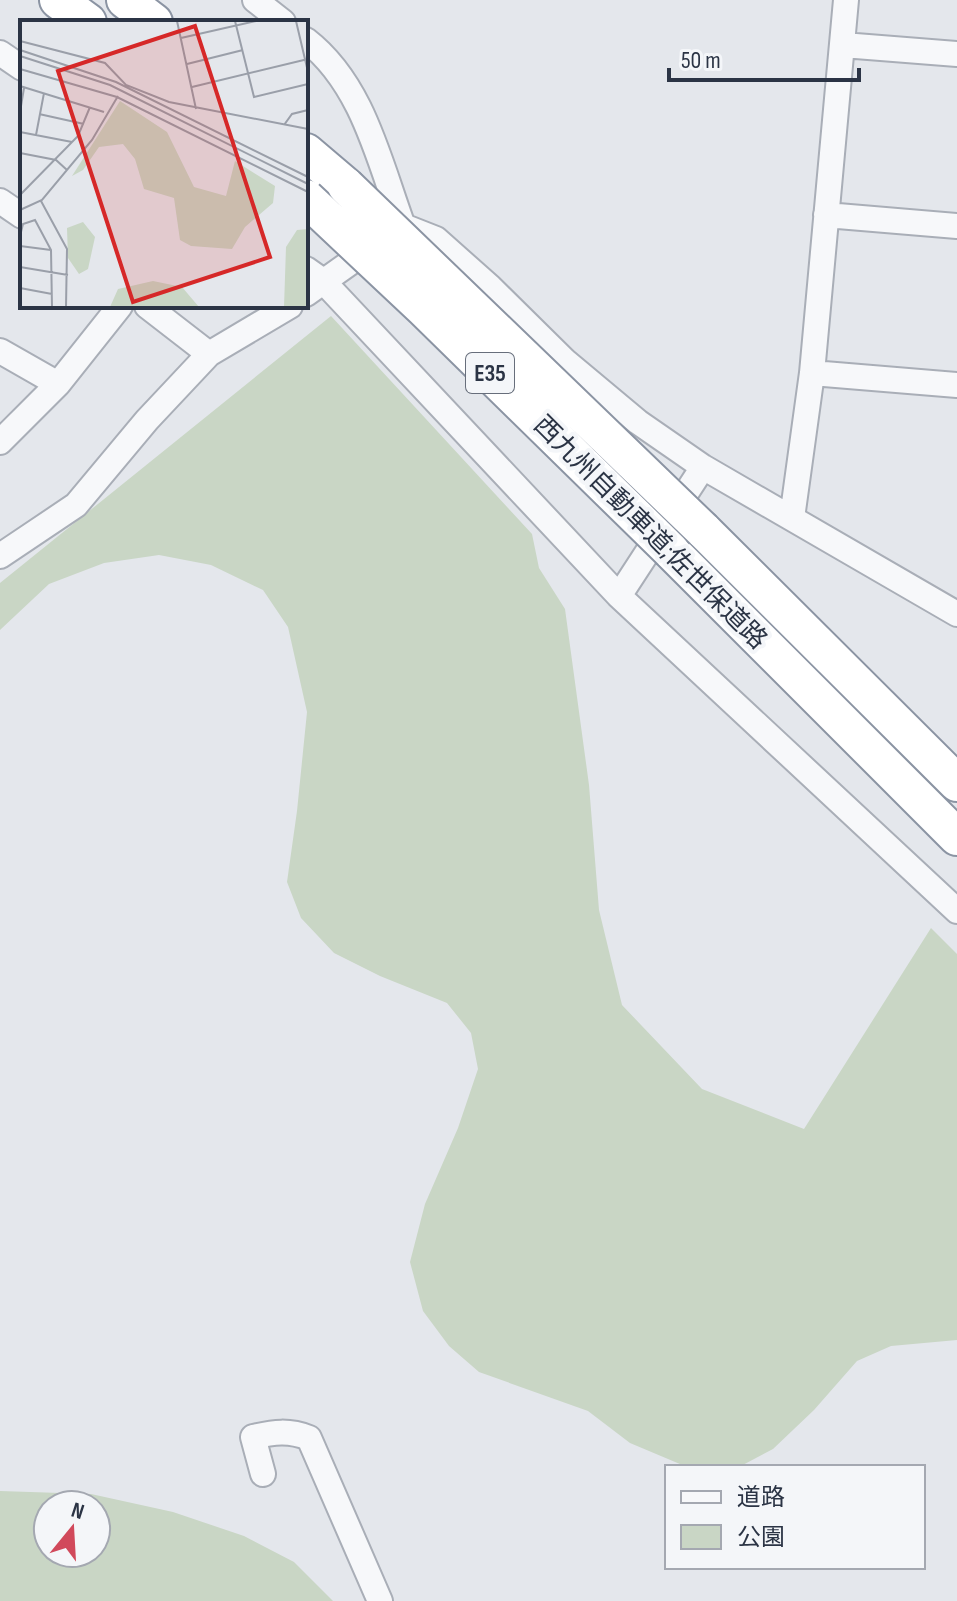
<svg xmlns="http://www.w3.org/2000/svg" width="957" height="1601" font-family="'Sofia Sans Condensed','Noto Sans JP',sans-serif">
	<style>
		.green { fill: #c9d6c5; fill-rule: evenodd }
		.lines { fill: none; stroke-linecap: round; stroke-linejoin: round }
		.minor-casing { stroke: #a9aeb7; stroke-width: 28 }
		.highway-casing { stroke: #8b94a3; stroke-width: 40 }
		.minor { stroke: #f7f8fa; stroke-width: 24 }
		.highway { stroke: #fff; stroke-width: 36 }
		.highway-bridge-casing { stroke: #8b94a3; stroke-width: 40; stroke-linecap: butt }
		.highway-bridge { stroke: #fff; stroke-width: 36 }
		.labels { text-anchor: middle; stroke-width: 8; stroke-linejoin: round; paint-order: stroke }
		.shield { fill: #f4f6f9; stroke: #676e7b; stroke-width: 2 }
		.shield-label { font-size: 24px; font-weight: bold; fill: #2b3445 }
		.street-label { font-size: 26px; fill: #2b3445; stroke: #f4f6f9 }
		.inset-road { fill: none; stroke: #9a9fa9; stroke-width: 2 }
		.view { fill: #d62828; fill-opacity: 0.15; stroke: #d62828; stroke-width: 4 }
		.inset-edge { fill: none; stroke: #2b3445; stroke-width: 4 }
	</style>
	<rect width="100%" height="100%" fill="#e4e7ec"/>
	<path class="green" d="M331,316L532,534L539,568L565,609L589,785L599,910L622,1005L702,1089L804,1129L931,928L957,954V1340L891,1346L857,1361L814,1410L773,1449L739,1467H687L630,1443L588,1411L479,1372L449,1346L423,1311L410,1262L425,1204L458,1128L478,1069L471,1033L447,1003L380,976L334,953L301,918L287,882L297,811L307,712L288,627L263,590L211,565L159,555L104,563L49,584L0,630V583Z
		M0,1491L91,1494L173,1512L244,1536L294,1562L333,1601H0ZM48,1505H96V1553H48Z"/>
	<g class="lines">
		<g class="minor-casing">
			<path id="minor" d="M255,0L283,22
				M306,40C363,84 379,161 403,226L436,239L490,287L565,361L638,422L703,467L957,614
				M843,45L957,54
				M0,53L22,68
				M0,201L22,216
				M826,215L957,226
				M306,269L323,281L619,596L957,911
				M306,294L375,245
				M147,306L209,354
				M0,351L58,384
				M812,373L957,385
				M0,442L58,384L120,306
				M792,518L812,373L846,0
				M0,556L76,505L147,420L209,354L290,306
				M619,596L703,467
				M263,1474L253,1437C274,1432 289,1430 309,1438L380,1601"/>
		</g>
		<g class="highway-casing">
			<path id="highway" d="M58,0L88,22
				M125,0L154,22
				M306,152L346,186
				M703,530L957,783
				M671,551L957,837"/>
		</g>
		<use href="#minor" class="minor"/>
		<use href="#highway" class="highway"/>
		<g class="highway-bridge-casing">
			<path id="highway-bridge" d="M346,186L703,530
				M306,198L424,309L671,551"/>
		</g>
		<use href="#highway-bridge" class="highway-bridge"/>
	</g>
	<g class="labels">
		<rect class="shield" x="466" y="353" width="48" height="40" rx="6"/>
		<g class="shield-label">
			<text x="490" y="381">E35</text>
		</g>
		<g class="street-label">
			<text transform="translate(651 532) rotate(45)" y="9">西九州自動車道;佐世保道路</text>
		</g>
	</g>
	<g transform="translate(20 20)">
		<rect width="288" height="288" fill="#e4e7ec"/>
		<path d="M100,81L147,112L174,167L206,176L215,141L255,166L253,183L225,207L212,229L171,226L160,220L154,178L124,169L115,139L103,124L79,127L63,150L52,156ZM63,202L75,217L68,249L59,254L48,238L47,208ZM288,209V287H264L266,227L277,210ZM133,261L162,267L179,287H90L98,269Z" fill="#c9d6c5"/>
		<path class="inset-road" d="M157,1L176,89M215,1L234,77L288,64M276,1L288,52M161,18L236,1M0,21L85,43L106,65L149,82L288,109M0,30L96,62L288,157M0,36L90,65L288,164M167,44L223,30M0,49L97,77L288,172M0,66L84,92M172,67L288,39M0,92L4,68M19,94L64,104M264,105L272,94L288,90M0,112L52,122M16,115L24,73M0,133L36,140L47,150M0,175L58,116L70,87M21,181L47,229L46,287M0,190L22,180L72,120L98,76M0,216L3,204L15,200L31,230L32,287M0,226L31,230M0,247L48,255M0,268L32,274"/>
		<path class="view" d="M175,6L250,237L113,282L38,51Z"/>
		<rect width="288" height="288" class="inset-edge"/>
	</g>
	<rect x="665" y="1465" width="260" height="104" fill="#f4f6f9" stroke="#a4a8b1" stroke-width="2"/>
	<rect x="681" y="1491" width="40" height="12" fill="#f7f8fa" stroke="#a4a8b1" stroke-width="2"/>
	<text x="737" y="1505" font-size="24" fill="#2b3445">道路</text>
	<rect x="681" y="1525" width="40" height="24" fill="#c9d6c5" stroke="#a4a8b1" stroke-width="2"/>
	<text x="737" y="1545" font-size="24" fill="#2b3445">公園</text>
	<g transform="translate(72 1529) rotate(18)"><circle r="38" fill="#f4f6f9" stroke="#a4a8b1" stroke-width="2"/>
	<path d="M0-6L14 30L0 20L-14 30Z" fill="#d1495b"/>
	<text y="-12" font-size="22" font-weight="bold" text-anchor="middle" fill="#2b3445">N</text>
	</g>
	<path d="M669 68v12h190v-12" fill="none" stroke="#2b3445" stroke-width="4"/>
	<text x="681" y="68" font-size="24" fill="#2b3445" stroke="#f4f6f9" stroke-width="6" paint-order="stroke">50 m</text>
</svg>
